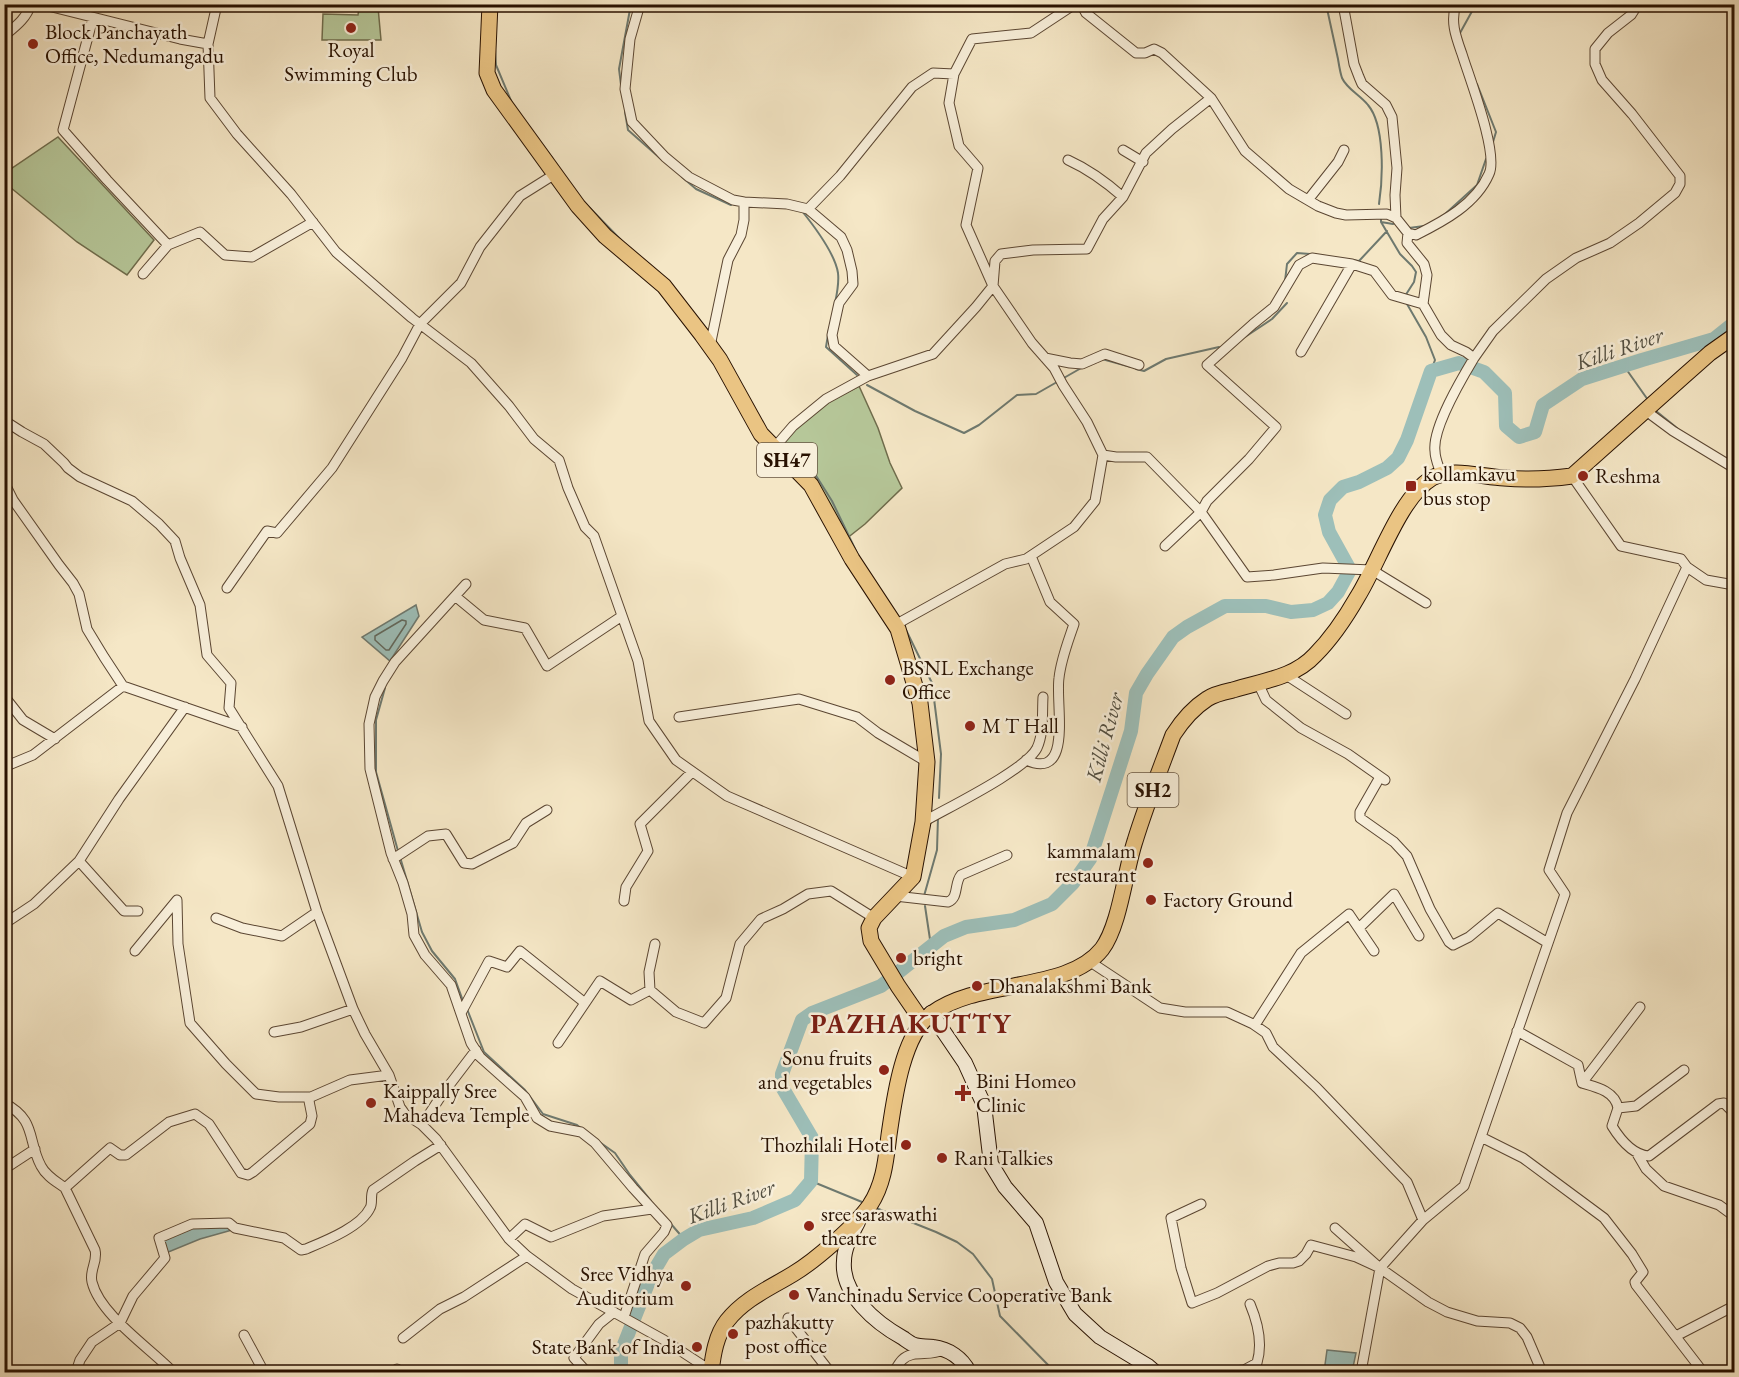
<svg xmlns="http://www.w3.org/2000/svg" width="1739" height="1377" font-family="'EB Garamond',serif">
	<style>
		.green { fill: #b6c799; stroke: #6f6c4c; stroke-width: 1.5 }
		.water { fill: #9dbfb9; stroke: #6e796f; stroke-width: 1.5 }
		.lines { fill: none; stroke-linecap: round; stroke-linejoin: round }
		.shore { stroke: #62685c; stroke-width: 1.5 }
		.stream { stroke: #6e796f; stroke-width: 2 }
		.river { stroke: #9dbfb9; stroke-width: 14 }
		.street-casing { stroke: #5b4632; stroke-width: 11 }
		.secondary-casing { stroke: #281100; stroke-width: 16 }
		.primary-casing { stroke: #281100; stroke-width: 17 }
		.street { stroke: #f8efda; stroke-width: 9 }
		.secondary { stroke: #f8efda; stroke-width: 14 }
		.primary { stroke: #eac483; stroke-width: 15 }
		.poi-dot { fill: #8f2418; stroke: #f8efda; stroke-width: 2 }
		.labels { text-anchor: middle; stroke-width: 5; stroke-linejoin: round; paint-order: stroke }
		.shield { fill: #f8efda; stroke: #665441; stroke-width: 1.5 }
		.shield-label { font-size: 20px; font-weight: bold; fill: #281100 }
		.poi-label { font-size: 21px; fill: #281100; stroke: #f8efda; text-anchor: start }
		.water-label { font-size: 22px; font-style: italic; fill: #514e41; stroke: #f8efda }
		.district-label { font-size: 27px; font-weight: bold; letter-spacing: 1.5px; fill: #7a1f14; stroke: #f8efda }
	</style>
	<rect width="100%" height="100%" fill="#f5e7c6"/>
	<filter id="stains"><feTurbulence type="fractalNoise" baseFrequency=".00333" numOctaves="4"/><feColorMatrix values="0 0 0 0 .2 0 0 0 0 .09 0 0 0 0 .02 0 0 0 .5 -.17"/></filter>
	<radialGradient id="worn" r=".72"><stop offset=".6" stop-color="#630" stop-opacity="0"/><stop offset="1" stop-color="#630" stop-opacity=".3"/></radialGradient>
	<path class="green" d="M378,7L381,40H322L323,14L358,15L359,8Z
		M58,137L154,240L127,275L77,242L5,183V173Z
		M859,386L878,428L890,463L902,488L865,524L846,539L781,452L780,438L819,407Z"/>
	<path class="water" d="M416,605L419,616L390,661L362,637Z
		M229,1224L232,1230L200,1239L166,1253L163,1241L191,1226Z
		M1327,1350L1356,1353L1352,1372H1324Z"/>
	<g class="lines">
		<path class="shore" d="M402,620L406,621V624L389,650H386L375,640V636Z"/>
		<path class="stream" d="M1326,4C1330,23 1334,41 1338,59C1339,65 1340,72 1342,78C1347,89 1360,95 1368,105C1385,125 1383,178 1379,204
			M1460,33L1476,4
			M495,49L496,65L512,103
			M1477,84L1496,132L1493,142
			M621,85L619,69L631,4
			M625,112L628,130L661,159
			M533,132L553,159
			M682,177L696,189L731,205
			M582,200L622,241
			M802,211C814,226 835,253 838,273C839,282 837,294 835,303
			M1444,215L1477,185L1486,159
			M1381,218V222L1400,254L1412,266L1416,272L1414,282L1405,296
			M1381,222L1393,224
			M1409,228L1424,226
			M1351,260L1359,261L1387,231
			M1285,281L1287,264L1297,253L1310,254
			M1407,304L1426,337L1435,360L1431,371
			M829,329L826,347L857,375
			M1245,337L1272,319L1287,303
			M1102,359L1131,367
			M1624,366L1648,400
			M1136,369L1144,371L1166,359L1219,347
			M1062,379L1083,367
			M867,385L915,411L964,433L979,425L1017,395L1036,394L1057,382
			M1656,411L1677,428
			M782,444L808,463L832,501L859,557
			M906,630L932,683L941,754L939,798
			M385,688L376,720V772L398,851
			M400,857L422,932L432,951L455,979L463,1001
			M924,896L937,850L938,817
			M925,906L931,946
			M467,1009L484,1052L525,1090L543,1114L577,1125L582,1129
			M598,1141L615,1153L630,1175L651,1201
			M811,1181L862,1202
			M876,1208L936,1232L957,1242L973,1254L992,1279L1000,1316L1055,1372
			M671,1224L684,1239"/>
		<path class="river" d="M621,1372V1352L651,1276L664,1254L684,1239L699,1230L753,1218L795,1200L811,1181L812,1138L782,1087V1074L802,1020L812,1013L881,986L944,936L966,927L1014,920L1052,904L1073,883L1090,859L1131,731L1136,693L1147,674L1173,637L1187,627L1225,606H1266L1291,612L1313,610L1328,603L1338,592L1350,570L1329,532L1325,515L1330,500L1343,487L1359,482L1387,468L1398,458L1407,440L1431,371L1459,363L1484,372L1505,393L1506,426L1519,437L1535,432L1543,405L1582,379L1642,360L1714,339L1734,323"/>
		<g class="street-casing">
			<path id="street" d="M40,4L180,39L208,44L217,4
				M640,4L630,39L625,89L632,122L665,157L689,177L733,200L744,202V220L741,235L728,260L710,346
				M1081,4L1086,13L1136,53H1145L1154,49L1162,53L1211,98L1245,151L1289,189L1318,206L1336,213L1346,215L1387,214L1396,218L1408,233L1416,235C1444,221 1476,204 1489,174C1499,154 1469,77 1462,54C1456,37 1450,22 1456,4
				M1343,4L1354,64L1359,77L1362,84L1386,105L1392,117L1397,168L1395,195L1396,218
				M93,18L63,130L107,180L168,245L143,274
				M4,36C16,26 26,19 31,4
				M208,44L210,98L237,134L291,194L336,252L412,318L471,363L509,406L534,439L559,460L568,488L585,527L594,536L638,661L649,721L676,760L727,796L913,877
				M1123,150L1143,162
				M1068,160C1090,170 1106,182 1123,197L1146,153L1172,129L1211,98
				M1308,200L1338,162L1344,150
				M744,202L787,204L808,209L840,176L912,87L933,73L954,74
				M808,209L841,237L847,250L852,271L853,284L839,303L832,335L834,346L868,376
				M1408,233L1407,243L1424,264L1427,275L1423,304L1441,335L1451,345L1466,352L1474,358C1462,378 1432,428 1435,451C1435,459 1439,467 1441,474
				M168,245L200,232L225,255L252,257L313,222
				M1301,352L1352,264
				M1045,358L1070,363L1082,364L1105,354L1139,365
				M1474,358L1493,331L1546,279L1576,258L1610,243L1639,223L1675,193L1680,184V176L1632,114L1602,80L1595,64V49L1608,33L1631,15L1638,4
				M1646,411L1673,431L1734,468
				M4,418L8,423L22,432L44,444L64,463L68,468L80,477L132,501L159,524L175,541L180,558L200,605L207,655L231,683L229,708L278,786L317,912L353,1009L365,1034L389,1075L400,1107L405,1114L422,1125L436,1139L509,1239L527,1256L572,1289L664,1340L713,1372
				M774,448L793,426L826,399L868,376L933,354L976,307L993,286L995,261L1001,254L1033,250L1087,249L1103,219L1123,197
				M1103,455L1116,457H1147L1201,512L1247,577L1274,575L1323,568L1372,570L1426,603
				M4,482L13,500L59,565L73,583L79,594L87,629L104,657L123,686
				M1165,546L1201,512L1207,501L1249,459L1276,427L1207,365L1253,324L1274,307L1299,265L1312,258L1352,264L1374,271L1392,295L1423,304
				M1687,567L1706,580L1734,585
				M466,584L395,662L383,681L375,697L369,724L370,769L391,853L403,883L412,914L414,935L425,955L451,985L471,1043L480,1057L525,1097L537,1118L550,1126L581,1132L595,1143L633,1188L667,1225L664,1232L645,1254L624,1317
				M227,588L267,531L277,533L332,468L402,358L420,324L461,283L480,247L520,196L555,174
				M455,596L484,620L525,628L547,666L622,616
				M895,625L1005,564L1026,559L1074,527L1095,501L1103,455L1087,422L1063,385L1054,368L1032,343L993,286L966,225L978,168L959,146L949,103L954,74L972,39L1031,33L1075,4
				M1286,675L1346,714
				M1258,683L1266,700L1301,728L1348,754L1385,780
				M4,696L23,720L55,739
				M679,717L799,699L857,717L878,733L927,762
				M1026,760C1074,782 1055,703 1059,678C1061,659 1068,642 1074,624L1050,602L1031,556
				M4,767L33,755L123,686L242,727
				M1380,777L1360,812V818L1394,842L1407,856L1430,909L1449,942L1453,945L1469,937L1498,913L1548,943
				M923,822C947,808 1026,770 1037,748C1044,733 1042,713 1043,697
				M393,859L428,836L446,834L464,863L472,864L513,843L526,823L547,810
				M79,861L124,911H138
				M895,896L948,902C959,898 954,883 961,875L1007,855
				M624,901L626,887L648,851L640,824L692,772
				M216,918L242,928L282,936L317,912
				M4,924L34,904L79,861L119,799L185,707
				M1359,928L1394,894L1419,936
				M135,951L177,900L178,944L190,1023L226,1064L256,1094L279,1097H311
				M1089,961L1160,1008L1185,1012H1227L1253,1024L1266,1033L1273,1047L1317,1088L1407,1182L1423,1220
				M650,990L649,972L655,944
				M461,1013L489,961L507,967L520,951L585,1003
				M1255,1025L1301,953L1349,914L1374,951
				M1517,1031L1578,1065L1582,1083L1640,1007
				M274,1032L301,1027L353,1009
				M558,1043L600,981L631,1000L650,990L676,1012L704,1023L726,998L740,944L761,919L783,909L808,894L831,891L874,918
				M1582,1083C1596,1087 1615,1091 1618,1108L1612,1126C1620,1139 1633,1155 1649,1156L1718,1104L1724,1103L1734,1113
				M4,1103C37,1120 27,1140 41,1166C46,1176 57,1182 65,1188
				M1618,1108L1636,1106L1684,1070
				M422,1125L441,1096L476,1050
				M1481,1137L1523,1158L1604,1218L1632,1254L1643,1272L1635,1282L1636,1285L1703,1372
				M1636,1152L1646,1169L1664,1186L1719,1205L1734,1216
				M4,1171L6,1168L35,1149
				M1201,1204L1171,1218L1181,1268L1192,1303L1217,1293L1268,1266L1279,1263H1293L1299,1261L1306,1254L1311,1245L1356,1257L1380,1268
				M1335,1228L1380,1268L1428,1302L1447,1312L1477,1321L1510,1323L1520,1328L1527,1337L1542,1372
				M509,1239L525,1224L551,1237L603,1216L652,1209
				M788,1318L830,1372
				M244,1335L264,1372
				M1676,1336L1734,1306
				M403,1338L440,1309L464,1297L527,1256
				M585,1370L574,1358L599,1324L614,1312
				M76,1372L80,1360L92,1342L120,1323L133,1296L165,1258L159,1238L192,1224L229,1223L235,1228L284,1238L301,1250L306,1249C325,1241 361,1227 370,1208C373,1203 370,1196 373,1190L415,1161L441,1145
				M173,1372C150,1348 100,1315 92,1282C89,1270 98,1262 95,1250L65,1188L110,1148L120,1155H126L169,1122L195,1114L209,1124L241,1173L248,1175L253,1172L310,1124L312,1116L309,1101L311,1097L350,1080L389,1075
				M394,1372L397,1369
				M893,1372C896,1369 899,1363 902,1360C913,1349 930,1357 942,1350
				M1223,1372L1244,1370L1257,1363C1263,1343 1258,1323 1250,1304
				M1361,1372L1380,1268L1423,1220L1464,1186L1565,894L1549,870L1567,813L1635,679L1687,567L1681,559L1621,546L1572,476"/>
		</g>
		<g class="secondary-casing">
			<path id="secondary" d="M931,1013L965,1063L984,1105L991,1164L1005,1187L1036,1223L1056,1282L1075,1314L1100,1337L1148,1366L1155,1372
				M858,1222C852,1234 844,1247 844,1261C841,1294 876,1323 903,1338C906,1340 911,1344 915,1345C920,1347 927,1346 933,1347C949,1349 962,1358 969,1372"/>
		</g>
		<g class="primary-casing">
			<path id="primary" d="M490,4L487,73L494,90L578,206L605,236L664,286L702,335L720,360L761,434L811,485L852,559L898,629L920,703L927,762L923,822L913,877L874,918L869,928L871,941L898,986L922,1021
				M711,1372C713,1355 716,1335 727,1321C744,1299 770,1288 793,1274C815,1261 856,1225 870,1205C884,1184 886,1159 889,1135C894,1101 902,1035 931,1014C979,978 1067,993 1102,949C1120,925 1125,871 1135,841C1146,805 1160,770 1173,735C1182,721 1193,708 1207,699C1214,694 1224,692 1233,690C1261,681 1294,678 1315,655C1332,638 1346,617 1358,596C1378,564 1400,497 1432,478C1450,467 1483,477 1504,478C1526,480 1550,479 1572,476L1684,376L1710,353L1734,336"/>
		</g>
		<use href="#street" class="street"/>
		<use href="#secondary" class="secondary"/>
		<use href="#primary" class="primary"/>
	</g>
	<g class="poi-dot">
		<circle cx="351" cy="28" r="6"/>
		<circle cx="33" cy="44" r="6"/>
		<circle cx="1583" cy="476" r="6"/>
		<rect x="1405" y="480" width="12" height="12" rx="3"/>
		<circle cx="890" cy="680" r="6"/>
		<circle cx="970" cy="726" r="6"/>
		<circle cx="1148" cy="863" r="6"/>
		<circle cx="1151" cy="900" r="6"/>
		<circle cx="901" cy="958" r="6"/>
		<circle cx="977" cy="986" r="6"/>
		<circle cx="884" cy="1070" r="6"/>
		<path d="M960 1084h6v6h6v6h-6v6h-6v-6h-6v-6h6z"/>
		<circle cx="371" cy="1103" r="6"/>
		<circle cx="906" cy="1145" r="6"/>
		<circle cx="942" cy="1158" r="6"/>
		<circle cx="809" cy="1226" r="6"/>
		<circle cx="686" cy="1286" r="6"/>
		<circle cx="794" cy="1295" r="6"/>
		<circle cx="733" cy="1334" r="6"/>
		<circle cx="697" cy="1347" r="6"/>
	</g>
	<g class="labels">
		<g class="shield">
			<rect x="757" y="443" width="60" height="34" rx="4.5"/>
			<rect x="1127.5" y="773" width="51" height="34" rx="4.5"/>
		</g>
		<g class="shield-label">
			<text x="787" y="467">SH47</text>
			<text x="1153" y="797">SH2</text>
		</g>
		<g class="poi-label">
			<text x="45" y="39">Block Panchayath<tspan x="45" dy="24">Office, Nedumangadu</tspan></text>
			<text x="351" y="57" text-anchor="middle">Royal<tspan x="351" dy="24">Swimming Club</tspan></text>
			<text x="1423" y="481">kollamkavu<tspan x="1423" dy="24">bus stop</tspan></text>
			<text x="1595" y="483">Reshma</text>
			<text x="902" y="675">BSNL Exchange<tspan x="902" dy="24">Office</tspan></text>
			<text x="982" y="733">M T Hall</text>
			<text x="1136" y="858" text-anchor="end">kammalam<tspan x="1136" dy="24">restaurant</tspan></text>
			<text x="1163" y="907">Factory Ground</text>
			<text x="913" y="965">bright</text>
			<text x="989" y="993">Dhanalakshmi Bank</text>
			<text x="872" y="1065" text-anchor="end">Sonu fruits<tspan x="872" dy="24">and vegetables</tspan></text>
			<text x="976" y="1088">Bini Homeo<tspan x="976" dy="24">Clinic</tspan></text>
			<text x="383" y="1098">Kaippally Sree<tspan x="383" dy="24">Mahadeva Temple</tspan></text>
			<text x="894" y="1152" text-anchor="end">Thozhilali Hotel</text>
			<text x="954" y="1165">Rani Talkies</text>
			<text x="821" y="1221">sree saraswathi<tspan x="821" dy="24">theatre</tspan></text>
			<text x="674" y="1281" text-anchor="end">Sree Vidhya<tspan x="674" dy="24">Auditorium</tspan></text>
			<text x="806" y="1302">Vanchinadu Service Cooperative Bank</text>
			<text x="745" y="1329">pazhakutty<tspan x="745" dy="24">post office</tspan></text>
			<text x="685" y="1354" text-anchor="end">State Bank of India</text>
		</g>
		<g class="water-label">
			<text transform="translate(1619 348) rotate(-19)" y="8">Killi River</text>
			<text transform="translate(1104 737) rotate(-75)" y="8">Killi River</text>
			<text transform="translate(731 1201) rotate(-20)" y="8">Killi River</text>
		</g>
		<g class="district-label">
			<text x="911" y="1033">PAZHAKUTTY</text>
		</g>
	</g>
	<rect width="1739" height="1377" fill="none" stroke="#f5e7c6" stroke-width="24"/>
	<rect x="6" y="6" width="1727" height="1365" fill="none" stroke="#281100" stroke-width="3"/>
	<rect x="12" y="12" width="1715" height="1353" fill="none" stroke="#281100" stroke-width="1.5"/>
	<rect width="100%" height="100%" filter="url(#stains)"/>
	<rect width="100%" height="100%" fill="url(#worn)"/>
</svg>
